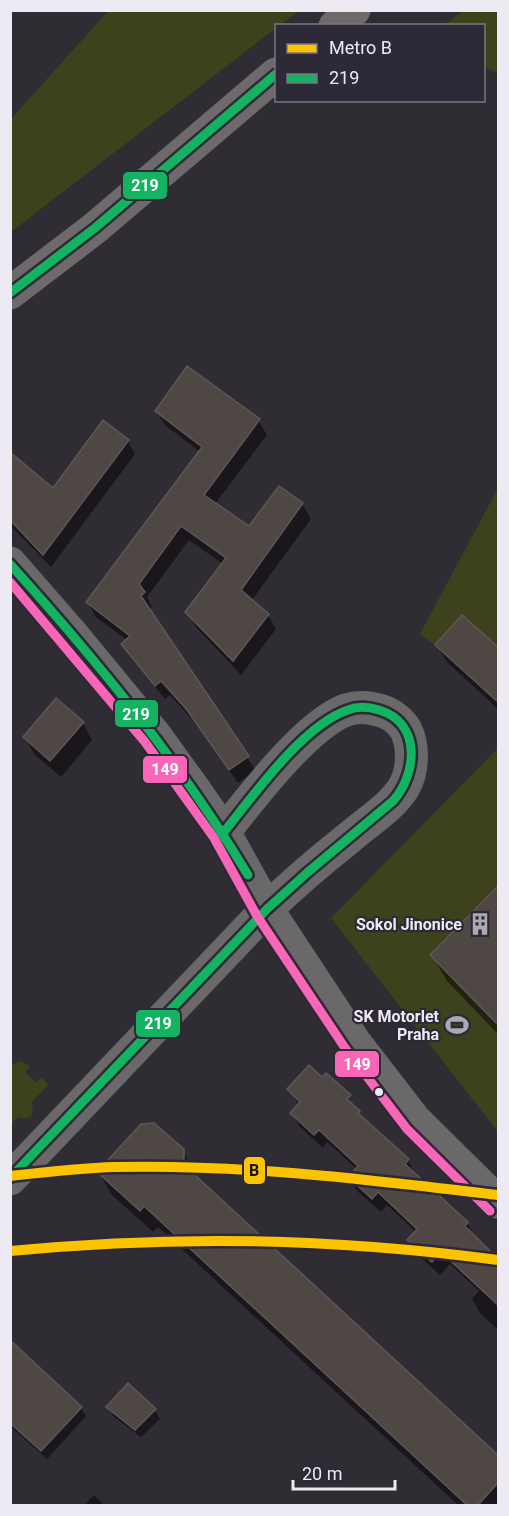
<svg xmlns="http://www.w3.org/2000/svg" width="509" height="1516" font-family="Roboto,sans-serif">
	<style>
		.green { fill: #3d421c }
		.shadow { fill: #0007 }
		.building { fill: #4f4744; stroke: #5c5859; stroke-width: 1.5 }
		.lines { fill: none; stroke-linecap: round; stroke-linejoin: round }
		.minor { stroke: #6a6869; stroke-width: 33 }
		.secondary { stroke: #6e6a6b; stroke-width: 33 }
		.bus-1-casing { stroke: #2e2936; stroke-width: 14 }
		.bus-2-casing { stroke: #2e2936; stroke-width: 14 }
		.bus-1 { stroke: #13b361; stroke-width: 9 }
		.bus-2 { stroke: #fa66b7; stroke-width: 9 }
		.metro-1-casing { stroke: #2e2936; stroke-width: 15 }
		.metro-1 { stroke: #fcc400; stroke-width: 10 }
		.bus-dot { fill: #edeaf3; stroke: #2e2936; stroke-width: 2 }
		.labels { text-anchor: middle; stroke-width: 4.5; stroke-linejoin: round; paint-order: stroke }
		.poi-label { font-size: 16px; font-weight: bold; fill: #edeaf3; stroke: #2e2936; text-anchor: end }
		.line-badge { stroke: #2e2936; stroke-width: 2 }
		.badge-label { font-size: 16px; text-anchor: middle; font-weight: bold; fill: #fff }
		.pale-badge-label { font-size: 16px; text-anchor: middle; font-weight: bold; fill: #111 }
	</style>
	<rect width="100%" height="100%" fill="#2f2c33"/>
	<path class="green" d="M109,10L300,11L280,25L276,26V28L11,232V119Z
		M463,11H498V73L484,67V26L444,25Z
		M498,488V702L435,645L420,634Z
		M498,748V1132L331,918Z
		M20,1061L30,1066L25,1072L36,1082L42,1077L48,1085L31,1103L33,1109L31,1117L23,1119L18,1117L11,1124V1065Z"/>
	<path class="shadow" d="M156,411L258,420L267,435L215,504L249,529L279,488L302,504L311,519L251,601L268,615L276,629L241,675L195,626L187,612L223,564L189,540L147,597L152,607L149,610L256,771L238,783L197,725L170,695L165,699L131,658L123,644L127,640L96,617L87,602L200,452L165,425Z
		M128,441L135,454L51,567L10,525V454L53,490Z
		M462,617L498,649V709L447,662L437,645Z
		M83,723L92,740L61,777L34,754L25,737Z
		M498,889V1034L447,981L432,955Z
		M322,1079L344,1091L363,1119L408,1160L415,1175L467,1223L475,1237L498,1258V1330L480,1313L472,1299L479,1291L450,1264L440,1275L417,1254L409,1240L416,1232L387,1205L381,1212L357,1191L349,1177L357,1169L327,1142L323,1148L300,1127L292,1113L299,1105L289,1089Z
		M182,1150L195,1173L196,1177L498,1457V1506H459L158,1227L153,1232L111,1194L99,1172Z
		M10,1342L81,1408L86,1416L47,1459L10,1426Z
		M108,1407L155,1410L160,1419L141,1437L113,1416Z
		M94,1495L105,1506H84Z"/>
	<path class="building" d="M187,366L260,419L204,495L249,526L279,486L303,503L241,590L269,614L233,661L185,612L226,558L181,526L139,584L145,592L141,596L249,756L229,770L187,710L161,681L155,686L121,644L130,636L86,602L202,447L155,411Z
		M103,420L129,440L43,555L10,520V452L53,488Z
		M462,615L498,647V702L435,645Z
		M56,698L84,722L50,761L23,737Z
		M498,886V1025L430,955Z
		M309,1065L322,1077L326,1073L351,1095L347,1099L360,1111L358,1113L409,1159L405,1164L468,1222L465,1226L498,1259V1305L441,1252L432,1262L407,1240L417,1229L378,1192L372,1199L348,1177L358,1166L319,1130L314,1135L290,1113L300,1102L287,1089Z
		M154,1123L184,1149V1165L498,1455V1483L477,1506H468L144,1206L140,1211L97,1172L141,1124Z
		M10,1340L82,1407L41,1451L10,1423Z
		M128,1383L156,1409L135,1430L106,1407Z"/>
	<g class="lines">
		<path class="minor" d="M10,563L71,633L155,735L194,789L224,832L267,909L354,1041L415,1120L498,1202
			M10,1179L267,909C294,883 321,860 350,837C367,822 392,807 404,787C413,771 414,747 406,730C401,721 391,714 382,711C370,707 358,706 346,710C306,725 251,798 224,832"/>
		<path class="secondary" d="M335,26L354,10
			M10,293L95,228L276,74"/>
		<g class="bus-1-casing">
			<path id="bus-1" d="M10,293L95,228L276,74
				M10,564C98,662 180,762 248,875
				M10,1178L267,909L308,872L393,801C417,774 422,723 379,710C369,707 358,706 348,710C303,725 253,796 224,832"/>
		</g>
		<g class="bus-2-casing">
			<path id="bus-2" d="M10,582L145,742L184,796L214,838L257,916L345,1048L407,1129L490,1211"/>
		</g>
		<use href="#bus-1" class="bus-1"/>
		<use href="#bus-2" class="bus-2"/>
		<g class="metro-1-casing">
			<path id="metro-1" d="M10,1176C45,1172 80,1168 115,1167C243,1164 371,1180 498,1195
				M10,1251C178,1235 331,1238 498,1260"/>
		</g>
		<use href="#metro-1" class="metro-1"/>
	</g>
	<defs>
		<g id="building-bare" transform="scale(1.8)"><path d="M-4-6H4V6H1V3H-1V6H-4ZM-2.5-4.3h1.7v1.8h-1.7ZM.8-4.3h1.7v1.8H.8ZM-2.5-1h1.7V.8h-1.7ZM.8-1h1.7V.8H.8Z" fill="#aaa8b0" stroke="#2e2936" stroke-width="2.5" paint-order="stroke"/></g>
		<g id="stadium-bare" transform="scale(1.8)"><path d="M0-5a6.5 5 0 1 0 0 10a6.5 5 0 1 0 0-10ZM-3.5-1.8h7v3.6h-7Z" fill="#aaa8b0" stroke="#2e2936" stroke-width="2.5" paint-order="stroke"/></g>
	</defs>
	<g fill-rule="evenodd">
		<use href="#building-bare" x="480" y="924"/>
		<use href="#stadium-bare" x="457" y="1025"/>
	</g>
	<circle class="bus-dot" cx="379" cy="1092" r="5"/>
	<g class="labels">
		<g class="poi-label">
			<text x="462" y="930">Sokol Jinonice</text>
			<text x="439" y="1022">SK Motorlet<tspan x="439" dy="18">Praha</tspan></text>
		</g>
	</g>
	<g class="line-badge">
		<rect x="122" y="171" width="46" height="29" rx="6" fill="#13b361"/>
		<rect x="114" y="699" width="45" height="29" rx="6" fill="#13b361"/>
		<rect x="142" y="755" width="46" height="29" rx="6" fill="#fa66b7"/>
		<rect x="135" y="1009" width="46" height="29" rx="6" fill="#13b361"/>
		<rect x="334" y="1050" width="46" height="28" rx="6" fill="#fa66b7"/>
		<rect x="243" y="1156" width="23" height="29" rx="6" fill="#fcc400"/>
	</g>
	<g class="badge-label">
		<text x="145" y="191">219</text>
		<text x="136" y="720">219</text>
		<text x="165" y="775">149</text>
		<text x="158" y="1029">219</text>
		<text x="357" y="1070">149</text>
	</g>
	<g class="pale-badge-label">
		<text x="254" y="1176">B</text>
	</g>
	<rect width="509" height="1516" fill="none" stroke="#edeaf3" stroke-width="24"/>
	<rect x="275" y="24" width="210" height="78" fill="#2e2936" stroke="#7a7682" stroke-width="1.5"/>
	<rect x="287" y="44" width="30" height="9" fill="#fcc400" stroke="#7a7682" stroke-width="1.5"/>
	<text x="329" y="54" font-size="18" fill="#edeaf3">Metro B</text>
	<rect x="287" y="74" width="30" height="9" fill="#13b361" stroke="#7a7682" stroke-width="1.5"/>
	<text x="329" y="84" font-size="18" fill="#edeaf3">219</text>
	<path d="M293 1480v9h102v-9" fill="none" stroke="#edeaf3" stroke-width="3"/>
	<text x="302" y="1480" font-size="18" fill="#edeaf3" stroke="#2e2936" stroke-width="4.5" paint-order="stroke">20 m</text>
</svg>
